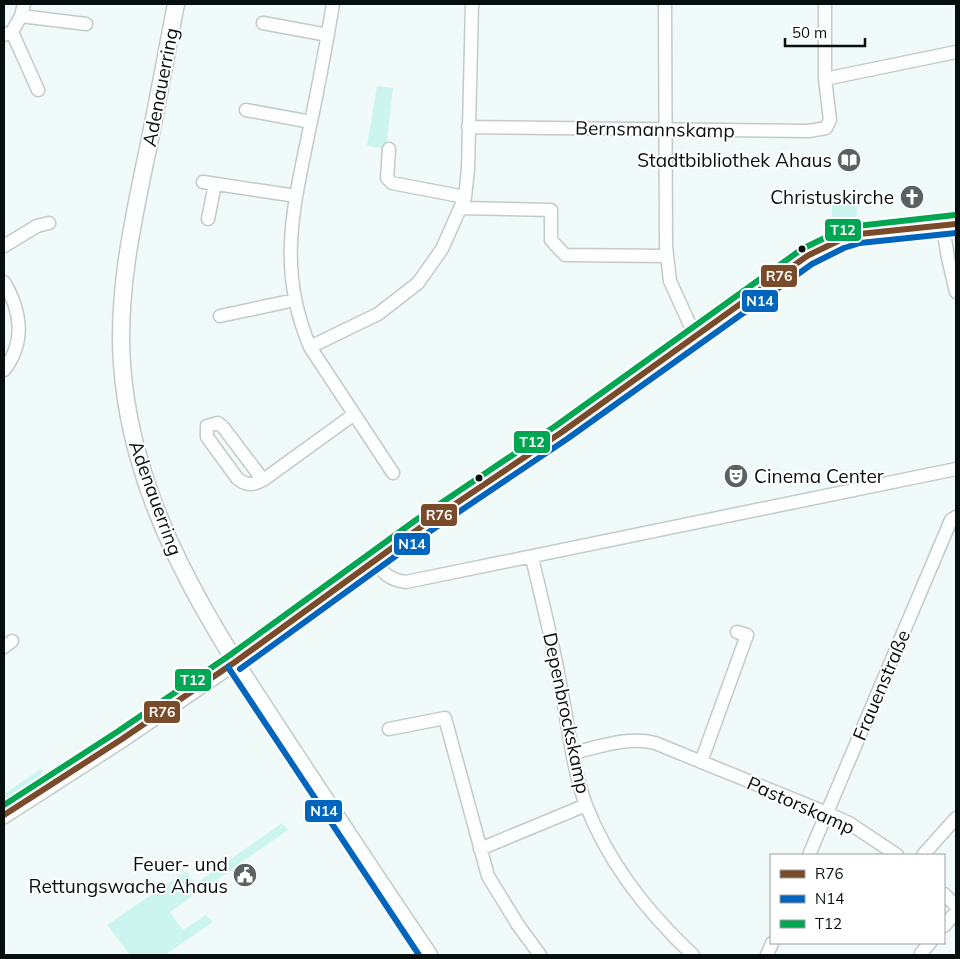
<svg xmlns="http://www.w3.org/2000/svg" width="960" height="959" font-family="Mulish,sans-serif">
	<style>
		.green { fill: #cdf5ef }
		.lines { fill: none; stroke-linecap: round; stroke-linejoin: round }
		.minor-casing { stroke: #c2cbc9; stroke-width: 15 }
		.major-casing { stroke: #c2cbc9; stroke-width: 19 }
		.minor { stroke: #fdfefe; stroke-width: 12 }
		.major { stroke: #fdfefe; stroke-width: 16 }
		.bus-1-casing { stroke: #fff; stroke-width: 10 }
		.bus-2-casing { stroke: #fff; stroke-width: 10 }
		.bus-3-casing { stroke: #fff; stroke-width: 10 }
		.bus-1 { stroke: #7a4b2a; stroke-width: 6 }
		.bus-2 { stroke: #0065bd; stroke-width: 6 }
		.bus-3 { stroke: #00a651; stroke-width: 6 }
		.bus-dot { fill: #08100f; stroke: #fff; stroke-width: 2 }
		.labels { text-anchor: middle; stroke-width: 4; stroke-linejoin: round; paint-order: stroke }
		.street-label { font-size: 19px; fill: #08100f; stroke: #fff }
		.poi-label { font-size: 19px; fill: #08100f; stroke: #fff; text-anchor: end }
		.line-badge { stroke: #fff; stroke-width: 2 }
		.badge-label { font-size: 14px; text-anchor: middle; font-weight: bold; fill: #fff }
	</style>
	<rect width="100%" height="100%" fill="#f0faf8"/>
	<path class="green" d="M377,86L393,88L386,149L367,146Z
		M832,194L857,195V217H832Z
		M39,770H42V778L4,805V794Z
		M282,823L288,830L170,912L183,930L206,915L213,922L165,955H130L107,925L186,871L195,884Z"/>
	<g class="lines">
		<g class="minor-casing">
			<path id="minor" d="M333,4C326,46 318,89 309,131C293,210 277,269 310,347L393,473
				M665,4L666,246L670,281L695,336
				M21,16L86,24
				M263,23L328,35
				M12,32L21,16L24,4
				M4,35L12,32L38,90
				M825,79L956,52
				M246,110L311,122
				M468,127L809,131L826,128L830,120L825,79V4
				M389,149L387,178L392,183L465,197
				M203,182L296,196
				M460,208L551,210V240L565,255L667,256
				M208,219L215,184
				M943,227L948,258L956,292
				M4,246L37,226L49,223
				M4,282C21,310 26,342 4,370
				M220,316L295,300
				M310,347L378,314L418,283L442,249L465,197L468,169L472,4
				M263,480L223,427L218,423L207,426V437L237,478C247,487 255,485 266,478L353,415
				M532,558C543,603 554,648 562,694C569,731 573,770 586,805C608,862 649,914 693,955
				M374,561C384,574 390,580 406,582L956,469
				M4,647L12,641
				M235,662L421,527L562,432L807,256C819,250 832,243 845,238C881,227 919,230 956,224
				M389,729L445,718L488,876L518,925L540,955
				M573,753C599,747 628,736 655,743L827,813L849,823L897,855
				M701,762L747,635L737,632
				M480,849L586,805
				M809,855L951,520L956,517
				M923,855L956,818
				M944,894L956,906
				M944,926L956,912
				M921,953L930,943
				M767,955L772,943"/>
		</g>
		<g class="major-casing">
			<path id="major" d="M176,4C166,55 157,106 146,158C132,225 117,295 122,364C132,509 213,629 290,746C336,816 382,886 429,955
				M4,815L122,739L235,662"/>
		</g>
		<use href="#minor" class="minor"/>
		<use href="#major" class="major"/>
		<g class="bus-1-casing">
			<path id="bus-1" d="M4,815L122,739L235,662L421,527L562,432L807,256L840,240L859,234L956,224"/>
		</g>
		<g class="bus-2-casing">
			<path id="bus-2" d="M228,667L419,955
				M240,669L426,534L567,439L812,264L844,248L860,243L956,233"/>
		</g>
		<g class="bus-3-casing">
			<path id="bus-3" d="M4,805L117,732L230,655L416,520L557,425L802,249L837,232L857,226L955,215"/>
		</g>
		<use href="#bus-1" class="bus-1"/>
		<use href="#bus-2" class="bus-2"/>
		<use href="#bus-3" class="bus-3"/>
	</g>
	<defs>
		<g id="library-disc" transform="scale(1.25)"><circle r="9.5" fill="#596261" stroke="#fff"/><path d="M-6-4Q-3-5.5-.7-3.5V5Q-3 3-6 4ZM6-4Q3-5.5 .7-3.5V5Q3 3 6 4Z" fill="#fff"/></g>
		<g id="church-disc" transform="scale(1.25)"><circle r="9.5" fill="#596261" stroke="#fff"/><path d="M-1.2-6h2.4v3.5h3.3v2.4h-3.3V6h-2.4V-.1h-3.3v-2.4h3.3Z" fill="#fff"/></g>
		<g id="theatre-disc" transform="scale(1.25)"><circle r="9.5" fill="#596261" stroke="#fff"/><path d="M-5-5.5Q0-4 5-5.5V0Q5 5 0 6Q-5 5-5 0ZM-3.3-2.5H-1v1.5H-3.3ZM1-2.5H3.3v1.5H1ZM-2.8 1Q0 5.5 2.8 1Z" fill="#fff"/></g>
		<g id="civic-disc" transform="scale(1.25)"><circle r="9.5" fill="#596261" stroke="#fff"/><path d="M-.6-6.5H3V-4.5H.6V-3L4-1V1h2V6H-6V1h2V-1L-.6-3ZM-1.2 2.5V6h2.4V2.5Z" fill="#fff"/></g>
	</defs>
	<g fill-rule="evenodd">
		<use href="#library-disc" x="849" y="160"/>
		<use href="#church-disc" x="912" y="197"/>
		<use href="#theatre-disc" x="736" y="476"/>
		<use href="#civic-disc" x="245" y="875"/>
	</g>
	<g class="bus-dot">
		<circle cx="802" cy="249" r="4.5"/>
		<circle cx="479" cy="478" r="4.5"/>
	</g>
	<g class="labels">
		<g class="street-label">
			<text transform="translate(160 87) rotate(-79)" y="7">Adenauerring</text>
			<text transform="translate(655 129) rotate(1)" y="7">Bernsmannskamp</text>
			<text transform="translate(156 498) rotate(70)" y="7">Adenauerring</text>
			<text transform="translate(881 685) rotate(-67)" y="7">Frauenstraße</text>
			<text transform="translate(567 713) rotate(78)" y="7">Depenbrockskamp</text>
			<text transform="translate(801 805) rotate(24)" y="7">Pastorskamp</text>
		</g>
		<g class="poi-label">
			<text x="832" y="167">Stadtbibliothek Ahaus</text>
			<text x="894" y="204">Christuskirche</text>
			<text x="754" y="483" text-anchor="start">Cinema Center</text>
			<text x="228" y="871">Feuer- und<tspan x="228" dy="22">Rettungswache Ahaus</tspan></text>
		</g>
	</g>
	<g class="line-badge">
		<rect x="824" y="218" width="38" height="24" rx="5" fill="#00a651"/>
		<rect x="760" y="264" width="38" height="24" rx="5" fill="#7a4b2a"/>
		<rect x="741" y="289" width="38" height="24" rx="5" fill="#0065bd"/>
		<rect x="513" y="430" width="38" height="24" rx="5" fill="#00a651"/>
		<rect x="420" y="503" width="38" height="24" rx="5" fill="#7a4b2a"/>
		<rect x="393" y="532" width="38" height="24" rx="5" fill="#0065bd"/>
		<rect x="174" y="668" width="38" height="24" rx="5" fill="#00a651"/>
		<rect x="143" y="700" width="38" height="24" rx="5" fill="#7a4b2a"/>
		<rect x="304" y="799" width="39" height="24" rx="5" fill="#0065bd"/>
	</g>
	<g class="badge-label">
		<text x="843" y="235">T12</text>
		<text x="779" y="281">R76</text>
		<text x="760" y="306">N14</text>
		<text x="532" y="447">T12</text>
		<text x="439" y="520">R76</text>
		<text x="412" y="549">N14</text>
		<text x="193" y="685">T12</text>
		<text x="162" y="717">R76</text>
		<text x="324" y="816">N14</text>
	</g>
	<rect width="960" height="959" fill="none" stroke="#08100f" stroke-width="10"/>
	<rect x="770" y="854" width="175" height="90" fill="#ffffff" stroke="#9c9f9f"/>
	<rect x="780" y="870" width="25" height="8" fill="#7a4b2a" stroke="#9c9f9f"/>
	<text x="815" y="879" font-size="15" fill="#08100f">R76</text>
	<rect x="780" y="895" width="25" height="8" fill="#0065bd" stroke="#9c9f9f"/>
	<text x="815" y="904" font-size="15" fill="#08100f">N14</text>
	<rect x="780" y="920" width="25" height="8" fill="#00a651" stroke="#9c9f9f"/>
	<text x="815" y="929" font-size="15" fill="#08100f">T12</text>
	<path d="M785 38v8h80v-8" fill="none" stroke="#08100f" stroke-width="2.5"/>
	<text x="792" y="38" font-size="15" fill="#08100f" stroke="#ffffff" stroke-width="4" paint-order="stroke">50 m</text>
</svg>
